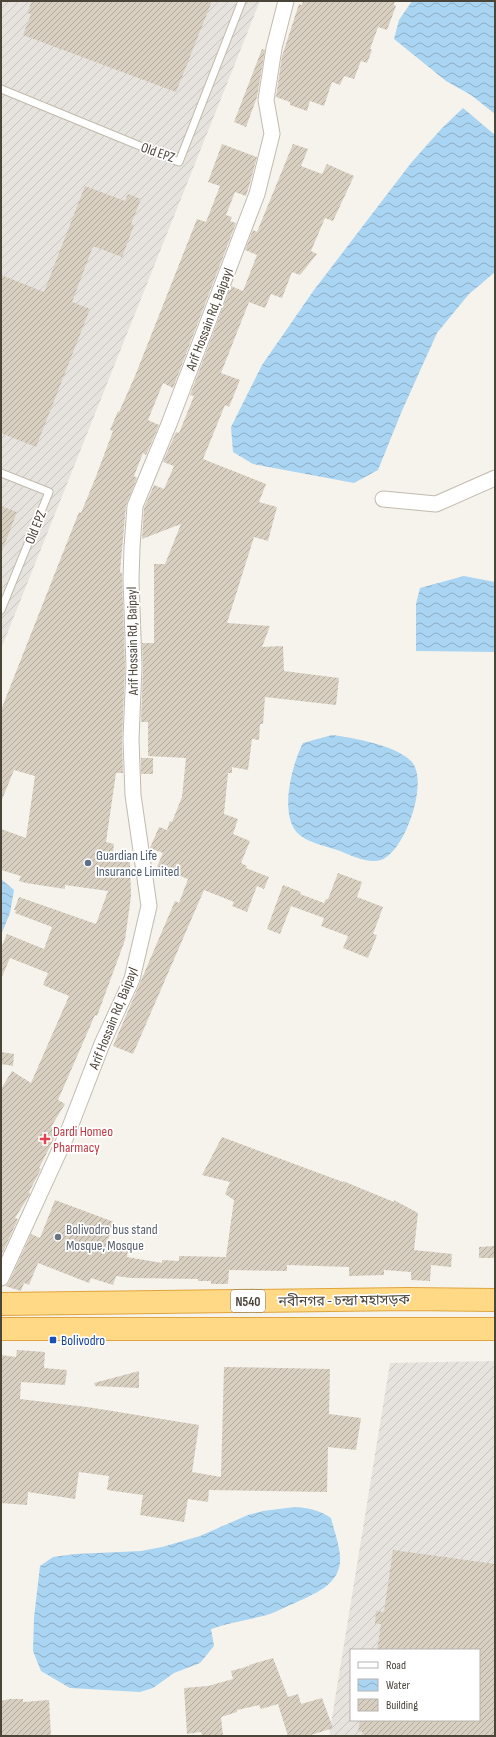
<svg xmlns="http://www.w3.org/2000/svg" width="496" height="1737" font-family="'Sofia Sans Condensed','Noto Sans Bengali',sans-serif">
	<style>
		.industrial { fill: url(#industrial-furrows); fill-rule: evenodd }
		.water { fill: url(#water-waves) }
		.building { fill: url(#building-hatch) }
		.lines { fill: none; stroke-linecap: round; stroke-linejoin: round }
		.service-casing { stroke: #c2bbae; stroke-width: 9 }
		.minor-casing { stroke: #c2bbae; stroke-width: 17 }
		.trunk-casing { stroke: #e0a43c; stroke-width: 24 }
		.service { stroke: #fff; stroke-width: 7 }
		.minor { stroke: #fff; stroke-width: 15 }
		.trunk { stroke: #ffd985; stroke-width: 22 }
		.service-dot { fill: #5c6f8a; stroke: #fff; stroke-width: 1.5 }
		.health-dot { fill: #e0444e; stroke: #fff; stroke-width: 1.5 }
		.worship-dot { fill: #6b7280; stroke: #fff; stroke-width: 1.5 }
		.transit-dot { fill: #1a4fb4; stroke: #fff; stroke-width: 1.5 }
		.labels { text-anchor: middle; stroke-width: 3.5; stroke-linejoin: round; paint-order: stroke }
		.shield { fill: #fff; stroke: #817c74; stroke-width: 1 }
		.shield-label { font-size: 13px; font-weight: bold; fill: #4b4439 }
		.street-label { font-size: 14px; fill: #4b4439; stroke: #fff }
		.service-label { font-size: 14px; fill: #4e5e75; stroke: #fff; text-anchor: start }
		.health-label { font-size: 14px; fill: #be3a42; stroke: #fff; text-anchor: start }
		.worship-label { font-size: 14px; fill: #5b616d; stroke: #fff; text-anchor: start }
		.transit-label { font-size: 14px; fill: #164399; stroke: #fff; text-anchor: start }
	</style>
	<defs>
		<pattern id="industrial-furrows" width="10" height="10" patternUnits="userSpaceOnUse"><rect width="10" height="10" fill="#e6e2dd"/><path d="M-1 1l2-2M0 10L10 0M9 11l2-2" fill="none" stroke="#c7c3be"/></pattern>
		<pattern id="water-waves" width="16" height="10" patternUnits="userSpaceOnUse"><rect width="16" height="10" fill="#a9d4f2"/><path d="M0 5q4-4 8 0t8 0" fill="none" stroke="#8caec5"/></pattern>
		<pattern id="building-hatch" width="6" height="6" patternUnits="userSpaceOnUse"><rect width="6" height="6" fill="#d8cfc1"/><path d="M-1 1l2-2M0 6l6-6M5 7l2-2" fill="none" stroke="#b1aa9e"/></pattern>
	</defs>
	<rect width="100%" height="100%" fill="#f6f3ec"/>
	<path class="industrial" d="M1,1H260L1,649Z
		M495,1361V1736H329L390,1363ZM351,1650H479V1720H351Z"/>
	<path class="water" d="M412,1H495V114L471,95L446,81L394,39L399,20Z
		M463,108L495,135V272L469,294L437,333L401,413L378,470L354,483L253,464L233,452L231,427L262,365L314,290L411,163L442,128Z
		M464,576L495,582V652L416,651V604L420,588Z
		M332,735C354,738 395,745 411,761C430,780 405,852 381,860C369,864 352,856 340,851C329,847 310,843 301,836C277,819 292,764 303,743Z
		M1,879L14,890L10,913L1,935Z
		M295,1507C309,1508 319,1510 331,1518C334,1531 341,1548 340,1562C338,1586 313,1594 295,1603C287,1606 278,1611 270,1614C250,1620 230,1622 211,1629L214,1646L200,1663L174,1673L153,1688L140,1692L70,1688L41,1671L33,1651L34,1618L40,1566L53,1557L75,1554L141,1551L162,1547L200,1536L248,1515L263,1511Z"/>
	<path class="building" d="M32,1H212L176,92L23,35L31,14L27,13Z
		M303,1H395L394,5L396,6L387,30L378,27L370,49L372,50L367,63L361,61L354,79L344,76L340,85L332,82L324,106L310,101L307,111L290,105V102L276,97L282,56L299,4L302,5Z
		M262,49L265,50L257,97L246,127L234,122Z
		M222,144L257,157L250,183L246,196L235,192L226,215L232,217L230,221L236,223L173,388L163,383L148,420L159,425L146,455L143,453L134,476L137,478L126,505L120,572L122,573L125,667L122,739L123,773H116L106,842L114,844L112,861L130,862L131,896L125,940L97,1016L95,1015L58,1100L65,1104L51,1127L58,1131L39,1168L41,1169L29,1192L30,1194L15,1218L18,1219L1,1256V1089L12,1071L31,1083L69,996L43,985L48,973L10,958L1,979V948L7,934L44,949L52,927L15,913L16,910H14L19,897L96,924L108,891L65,885V889L26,883L19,881L21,876L1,870V829L26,838L35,776L14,770L1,802V710L79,512L81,513L95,479L113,431L110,430L118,411L119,412L135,376L197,219L206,222L220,186L208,182Z
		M293,144L308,149L301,166L322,174L327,164L354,176L333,221L325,218L311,251L317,254L300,275L292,272L282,298L271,294L265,308L249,302L221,373L240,380L229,407L225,405L203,459L266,484L259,502L277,507L268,541L254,537L227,623L270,626L262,647L283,646L284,671L339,678L336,705L265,697L263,724H260L259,740L252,739L248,770L232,767V773H228L224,814L238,819L233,834L250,841L241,863L247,866L246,868L269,877L264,889L257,886L247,912L232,906L234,902L204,890L133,1054L113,1046L175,901L179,903L188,879L157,867L163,853L150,848L159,827L167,830L170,821L172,822L182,797L186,758L148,756V722H141L143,667L142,643H154V564H165L181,524L142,539L144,508L154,485L164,489L174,466L163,462L176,432L179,433L194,396L190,395L231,286L243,291L257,255L245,250L253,230L257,232Z
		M85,186L125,201L128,194L141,199L131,224L134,225L122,257L93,246L72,302L90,309L36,447L1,433V275L44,292Z
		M1,506L17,512L2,551L1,550Z
		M141,758H153V774H141Z
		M338,873L362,882L357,897L383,907L373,934L377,935L368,958L343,948L348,936L321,926L324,918L291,906L280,934L267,929L283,885L301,892L300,894L324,903L326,899H328Z
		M1,1052L14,1054L13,1066L1,1064Z
		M222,1137L343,1182V1181L394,1202V1200L418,1213L414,1250L452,1254L451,1267L431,1265L430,1281L411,1280V1272L384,1270V1275L349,1276V1267L287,1265V1271L229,1270L228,1284H211V1281H198V1279L131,1278L116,1276L113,1285L91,1278L89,1283L38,1263L29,1285L24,1283L21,1291L5,1286L9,1282L31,1234L40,1238L55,1200L114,1222L106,1246L128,1250L127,1257L162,1263V1260L179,1261V1256L226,1257L234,1200L225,1194L230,1182L202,1175Z
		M495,1246V1258H479V1247Z
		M17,1350L45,1352L44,1368L67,1370L65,1385L21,1382L20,1399L87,1407L199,1425L192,1472L221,1477L224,1367L330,1369L329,1414L361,1418L356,1450L328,1447L327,1492L209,1490L208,1502L188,1499L184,1522L140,1515L143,1495L107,1490L109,1476L79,1472L75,1499L28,1492L27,1505L1,1503V1355L16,1357Z
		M139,1371V1388L95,1386L94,1383Z
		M393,1550L495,1564V1736H362L363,1732L358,1731L360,1720H479V1650H377L381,1624H375L376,1611L384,1612Z
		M273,1658L288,1697L298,1694L301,1704L322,1698L333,1728L308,1736H288L278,1704L261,1709L259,1705L237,1710V1712L221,1717L223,1736H202L201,1732L187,1734L184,1688L208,1686L233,1679L231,1671L249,1666V1665Z
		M10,1699H23V1702L49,1700L51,1736L2,1735L1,1701Z"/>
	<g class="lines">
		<g class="service-casing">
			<path id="service" d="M1,89L179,162L242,1
				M1,473L49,492L1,610"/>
		</g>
		<g class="minor-casing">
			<path id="minor" d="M383,499L436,504L495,478
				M1,1278L68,1132L102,1044L132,979L149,906L133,795L131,739L134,667L131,579L132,547L135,506L169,424L257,194L272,134L266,100L274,48L286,1"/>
		</g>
		<g class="trunk-casing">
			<path id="trunk" d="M1,1304L408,1299L495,1300
				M1,1329H495"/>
		</g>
		<use href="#service" class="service"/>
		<use href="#minor" class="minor"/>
		<use href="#trunk" class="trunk"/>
	</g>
	<circle class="service-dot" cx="88" cy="863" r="4"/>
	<path class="health-dot" d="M43 1133h4v4h4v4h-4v4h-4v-4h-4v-4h4z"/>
	<circle class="worship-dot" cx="58" cy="1237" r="4"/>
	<rect class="transit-dot" x="49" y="1336" width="8" height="8" rx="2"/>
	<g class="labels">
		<rect class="shield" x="231" y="1290" width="34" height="22" rx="3"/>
		<g class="shield-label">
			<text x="248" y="1306">N540</text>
		</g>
		<g class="street-label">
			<text transform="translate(158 152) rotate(19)" y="5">Old EPZ</text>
			<text transform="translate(209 319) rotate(-69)" y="5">Arif Hossain Rd, Baipayl</text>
			<text transform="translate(35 527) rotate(-68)" y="5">Old EPZ</text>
			<text transform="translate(132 641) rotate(-91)" y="5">Arif Hossain Rd, Baipayl</text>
			<text transform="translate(113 1018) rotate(-68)" y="5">Arif Hossain Rd, Baipayl</text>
			<text transform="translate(344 1300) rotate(-1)" y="5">নবীনগর - চন্দ্রা মহাসড়ক</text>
		</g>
		<g class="service-label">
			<text x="96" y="860">Guardian Life<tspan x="96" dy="16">Insurance Limited</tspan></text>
		</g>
		<g class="health-label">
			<text x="53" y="1136">Dardi Homeo<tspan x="53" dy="16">Pharmacy</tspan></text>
		</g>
		<g class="worship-label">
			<text x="66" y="1234">Bolivodro bus stand<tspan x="66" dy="16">Mosque, Mosque</tspan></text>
		</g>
		<g class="transit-label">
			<text x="61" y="1345">Bolivodro</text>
		</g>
	</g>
	<rect width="496" height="1737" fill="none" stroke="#4b4439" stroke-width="4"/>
	<rect x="350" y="1649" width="130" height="72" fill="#ffffff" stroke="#b7b4b0"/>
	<rect x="358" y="1662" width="20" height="6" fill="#ffffff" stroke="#b7b4b0"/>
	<text x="386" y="1669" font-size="12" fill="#4b4439">Road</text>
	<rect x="358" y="1679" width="20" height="12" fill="url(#water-waves)" stroke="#b7b4b0"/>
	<text x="386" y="1689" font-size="12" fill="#4b4439">Water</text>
	<rect x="358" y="1699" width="20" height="12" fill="url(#building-hatch)" stroke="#b7b4b0"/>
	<text x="386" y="1709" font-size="12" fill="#4b4439">Building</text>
</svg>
